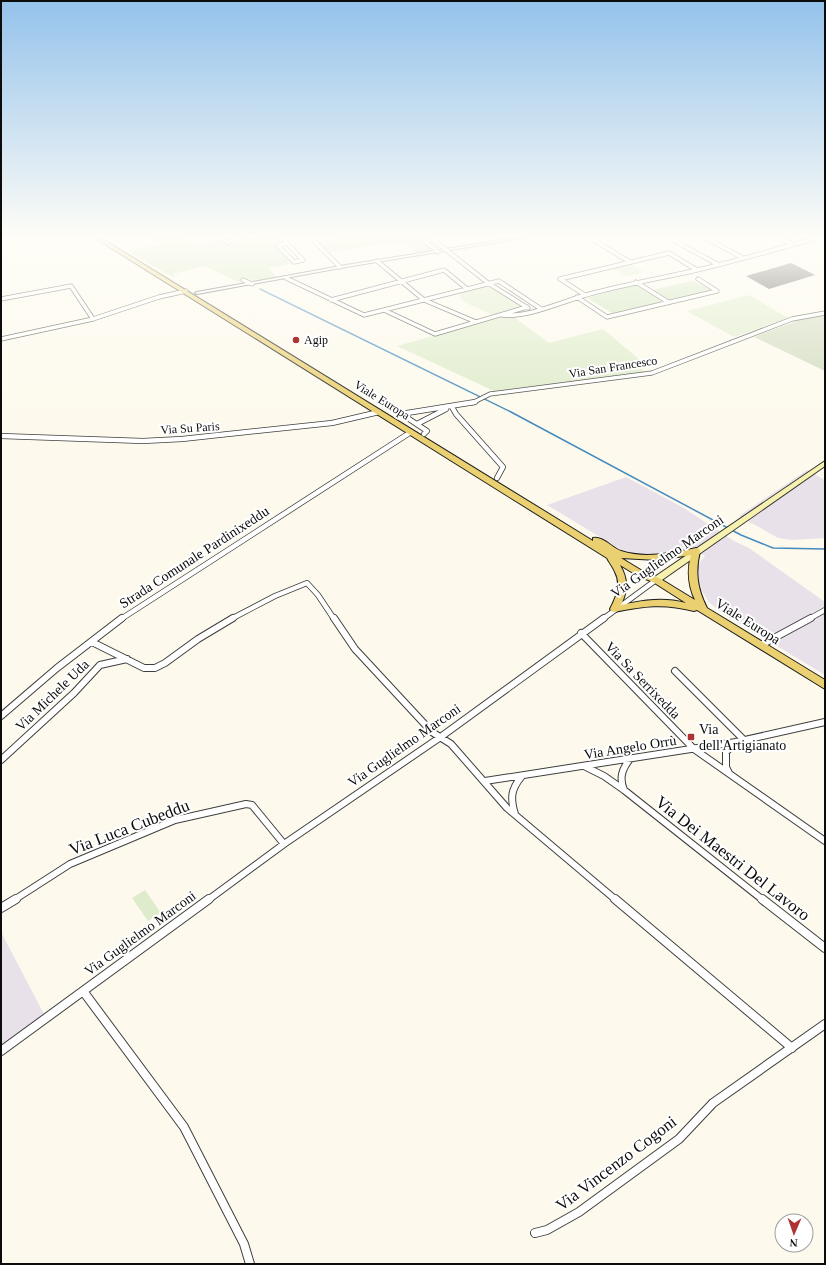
<svg xmlns="http://www.w3.org/2000/svg" width="826" height="1265" font-family="Georgia,serif">
	<style>
		.industrial { fill: #e9e1ea }
		.green { fill: #cee4ba }
		.cemetery { fill: #d2dcc0 }
		.pitch { fill: #dfeccb }
		.lines { fill: none; stroke-linecap: round; stroke-linejoin: round }
		.stream { stroke: #458abf; stroke-width: 1.5 }
		.building { fill: #534e49 }
		.minor-far3-casing { stroke: #3f3f3f; stroke-width: 5 }
		.minor-far2-casing { stroke: #3f3f3f; stroke-width: 6 }
		.minor-far1-casing { stroke: #3f3f3f; stroke-width: 8 }
		.minor-casing { stroke: #3f3f3f; stroke-width: 10 }
		.tertiary-casing { stroke: #3f3f3f; stroke-width: 2 }
		.secondary-casing { stroke: #2e2e2e; stroke-width: 2 }
		.primary-casing { stroke: #1d1d1d; stroke-width: 2 }
		.minor-far3 { stroke: #fff; stroke-width: 3.5 }
		.minor-far2 { stroke: #fff; stroke-width: 4.5 }
		.minor-far1 { stroke: #fff; stroke-width: 6 }
		.minor { stroke: #fff; stroke-width: 8 }
		.tertiary { fill: #fff; fill-rule: evenodd }
		.secondary { fill: #f6f1ae; fill-rule: evenodd }
		.primary { fill: #ead070; fill-rule: evenodd }
		.poi-dot { fill: #ad3335; stroke: #fff; stroke-width: 1.5 }
		.labels { text-anchor: middle; stroke-width: 4; stroke-linejoin: round; paint-order: stroke }
		.far-poi-label { font-size: 12px; fill: #0c0c0c; stroke: #fff; text-anchor: start }
		.far-street-label { font-size: 12px; fill: #0c0c0c; stroke: #fff }
		.street-label { font-size: 14px; fill: #0c0c0c; stroke: #fff }
		.poi-label { font-size: 14px; fill: #0c0c0c; stroke: #fff; text-anchor: start }
		.near-street-label { font-size: 17px; fill: #0c0c0c; stroke: #fff }
	</style>
	<rect width="100%" height="100%" fill="#fdfaed"/>
	<path class="industrial" d="M807,470L825,480V538L792,540L778,538L739,516Z
		M626,477L684,508L734,541L749,548L825,602V675L722,613L709,602L702,591L697,574L700,562L705,556L689,547L669,554L641,556L623,551L547,505Z
		M1,932L45,1016L1,1045Z"/>
	<path class="green" d="M150,238H184L201,246L216,240L229,245L237,239L235,238H278L281,241L276,246L291,264L269,268L276,277L261,280L243,279L239,282L205,266L173,274L175,276L174,278L128,251L161,244Z
		M337,238H418L434,250L418,253L402,242L381,245L378,244L330,253L318,242Z
		M692,281L713,290L612,313L587,298L636,284L648,291Z"/>
	<path class="cemetery" d="M825,315V371L754,337L799,320Z"/>
	<path class="pitch" d="M630,264L644,272L628,277L612,268Z
		M488,285L522,307L493,315L464,302L460,296V293Z
		M749,295L788,318L734,337L687,311Z
		M502,317L515,318L549,343L603,329L646,365L640,367L645,373L494,391L397,346Z
		M145,890L161,913L148,921L132,898Z"/>
	<g class="lines">
		<path class="stream" d="M260,289L511,412L741,535L773,548L825,549"/>
	</g>
	<path class="building" d="M791,263L815,275L769,289L746,276Z"/>
	<g class="lines">
		<g class="minor-far3-casing">
			<path id="minor-far3" d="M217,238L228,243L232,239L230,238
				M282,238L303,260
				M311,238L340,267
				M421,238L438,252
				M431,238L488,283L528,308
				M590,238L630,262
				M669,238L717,264
				M706,238L741,257
				M779,238L792,244
				M286,243L278,246L294,262L303,260
				M377,261L424,300L476,322
				M286,278L364,315L499,281L541,309
				M243,280L252,284
				M636,282L668,302
				M585,295L560,279L669,253L697,270
				M577,297L607,317L717,291L698,279
				M1,299L71,286L93,319
				M331,300L444,270L466,288
				M384,310L435,334L527,307
				M502,315C530,318 565,300 593,293C627,284 662,278 697,270C737,261 777,249 817,238
				M1,339L93,319L159,297L186,291
				M472,403L490,394L652,373L792,319L825,313"/>
		</g>
		<g class="minor-far2-casing">
			<path id="minor-far2" d="M452,407L456,414L503,467L497,478
				M417,424L446,409
				M424,434L427,431L406,417L407,413L475,402
				M1,436L143,441L182,439L332,423L379,412
				M121,619L411,432
				M231,619L275,596L307,583L318,595L334,619
				M603,619L656,580
				M809,619L825,610"/>
		</g>
		<g class="minor-far1-casing">
			<path id="minor-far1" d="M334,618L355,649L432,732L451,744L507,808L616,900
				M581,633L694,749L825,841
				M92,642L144,668H155L165,663L198,639L233,618
				M761,645L811,618
				M675,671L744,740
				M1,716L57,668L122,618
				M1,760L74,693L100,665L127,659
				M584,766L604,776L624,790L763,900
				M729,773L726,767V752L736,742
				M485,781L736,742L825,722
				M624,790C619,778 622,769 630,759
				M515,814C510,798 511,789 522,776
				M14,900L70,864L175,820L246,804L252,805L284,844
				M208,900L284,844L442,736L604,618"/>
		</g>
		<g class="minor-casing">
			<path id="minor" d="M615,899L792,1048
				M762,899L825,948
				M1,908L16,899
				M83,991L184,1127L244,1244L250,1264
				M1,1051L209,899
				M535,1233L547,1230L579,1212L679,1139L713,1103L825,1024"/>
		</g>
		<g class="tertiary-casing">
			<path id="tertiary" d="M515,238H524L346,267L197,294L195,293L197,292L346,265Z"/>
		</g>
		<g class="secondary-casing">
			<path id="secondary" d="M825,461V466L659,582H653L652,580L653,578Z"/>
		</g>
		<g class="primary-casing">
			<path id="primary" d="M95,238H101L593,541V538C603,536 612,548 621,551C645,559 672,553 696,548L699,549L700,551C695,572 697,588 707,608L825,680V689L697,610L694,611C664,603 643,606 614,612L611,611L610,609C616,597 622,585 615,572C613,567 609,562 607,558ZM691,555C687,571 688,585 695,600L659,578L644,572L621,558L657,560ZM620,565L638,576L653,582L686,603C664,597 643,600 621,605C628,590 628,579 620,565Z"/>
		</g>
		<use href="#minor-far3" class="minor-far3"/>
		<use href="#minor-far2" class="minor-far2"/>
		<use href="#minor-far1" class="minor-far1"/>
		<use href="#minor" class="minor"/>
		<use href="#tertiary" class="tertiary"/>
		<use href="#secondary" class="secondary"/>
		<use href="#primary" class="primary"/>
	</g>
	<linearGradient id="sky" x2="0" y2="1"><stop stop-color="#94c2eb"/><stop offset="0.57" stop-color="#fefdf7"/><stop offset="1" stop-color="#fefdf7" stop-opacity="0"/></linearGradient>
	<rect width="826" height="415" fill="url(#sky)"/>
	<g class="poi-dot">
		<circle cx="296" cy="340" r="4"/>
		<rect x="687" y="733" width="8" height="8" rx="2"/>
	</g>
	<g class="labels">
		<g class="far-poi-label">
			<text x="304" y="344">Agip</text>
		</g>
		<g class="far-street-label">
			<text transform="translate(613 367) rotate(-9)" y="4">Via San Francesco</text>
			<text transform="translate(382 400) rotate(32)" y="4">Viale Europa</text>
			<text transform="translate(190 428) rotate(-4)" y="4">Via Su Paris</text>
		</g>
		<g class="street-label">
			<text transform="translate(667 556) rotate(-35)" y="5">Via Guglielmo Marconi</text>
			<text transform="translate(194 557) rotate(-33)" y="5">Strada Comunale Pardinixeddu</text>
			<text transform="translate(748 621) rotate(32)" y="5">Viale Europa</text>
			<text transform="translate(643 680) rotate(46)" y="5">Via Sa Serrixedda</text>
			<text transform="translate(52 695) rotate(-44)" y="5">Via Michele Uda</text>
			<text transform="translate(404 745) rotate(-35)" y="5">Via Guglielmo Marconi</text>
			<text transform="translate(630 747) rotate(-9)" y="5">Via Angelo Orrù</text>
			<text transform="translate(140 933) rotate(-36)" y="5">Via Guglielmo Marconi</text>
		</g>
		<g class="poi-label">
			<text x="699" y="734">Via<tspan x="699" dy="16">dell'Artigianato</tspan></text>
		</g>
		<g class="near-street-label">
			<text transform="translate(129 827) rotate(-21)" y="6">Via Luca Cubeddu</text>
			<text transform="translate(733 858) rotate(38)" y="6">Via Dei Maestri Del Lavoro</text>
			<text transform="translate(616 1163) rotate(-37)" y="6">Via Vincenzo Cogoni</text>
		</g>
	</g>
	<rect width="826" height="1265" fill="none" stroke="#0c0c0c" stroke-width="4"/>
	<g transform="translate(794 1233) rotate(182)"><circle r="19" fill="#ffffff" stroke="#9e9e9e"/>
	<path d="M0-3L7 15L0 10L-7 15Z" fill="#ad3335"/>
	<text y="-6" font-size="11" font-weight="bold" text-anchor="middle" fill="#0c0c0c">N</text>
	</g>
</svg>
